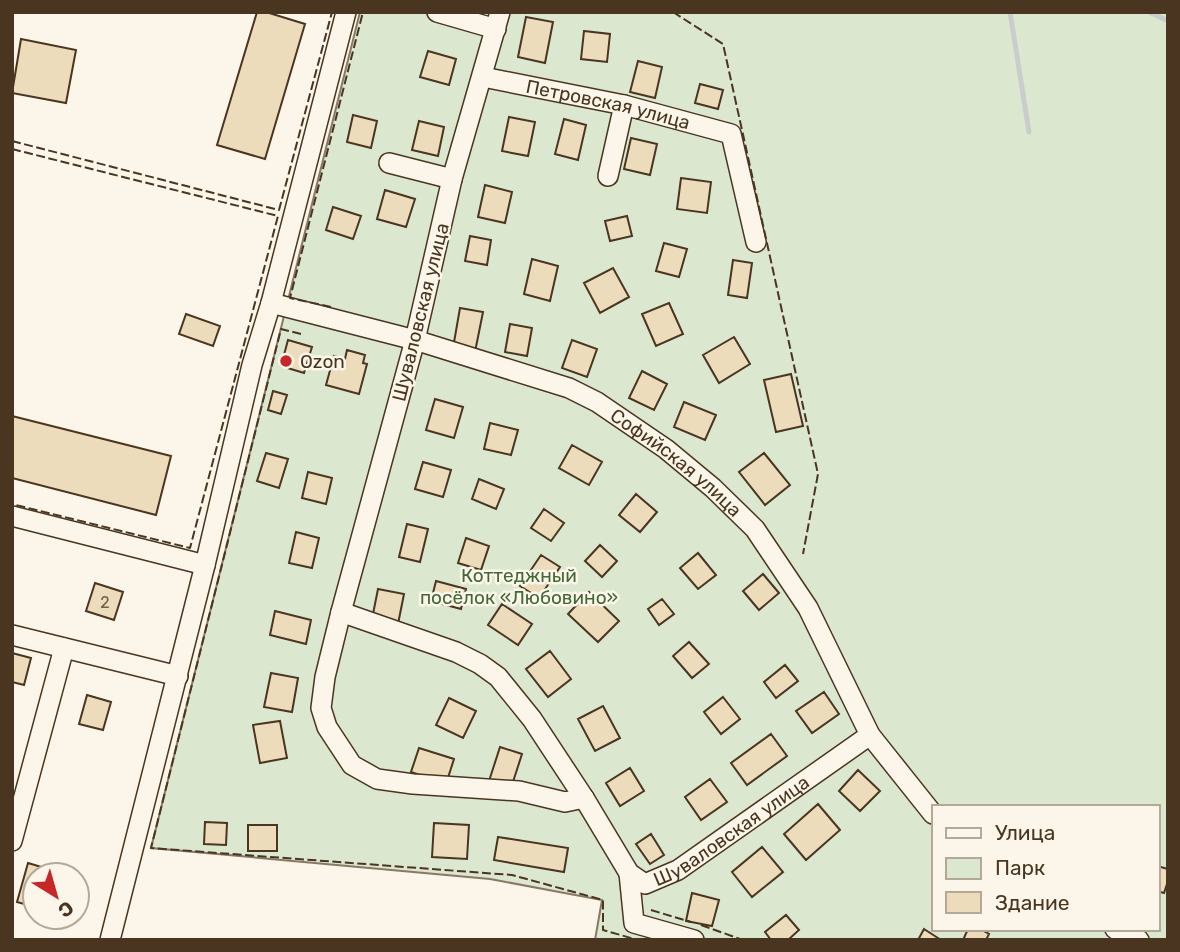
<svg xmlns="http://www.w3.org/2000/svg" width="1180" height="952" font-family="Rubik,sans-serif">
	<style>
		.green { fill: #dce7d0; stroke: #887966; stroke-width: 2; fill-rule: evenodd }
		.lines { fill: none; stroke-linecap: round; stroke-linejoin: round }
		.stream { stroke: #c9cecd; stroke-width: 5 }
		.building { fill: #ecdcbc; stroke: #4a3520; stroke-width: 2 }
		.minor-casing { stroke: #4a3520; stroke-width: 22 }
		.minor { stroke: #fbf6e9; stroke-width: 19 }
		.fence { stroke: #4a3520; stroke-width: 2; stroke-dasharray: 9 3.5; stroke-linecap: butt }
		.poi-dot { fill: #c62828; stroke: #fbf6e9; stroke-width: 2.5 }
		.labels { text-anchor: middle; stroke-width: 5; stroke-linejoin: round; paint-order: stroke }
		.number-label { font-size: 16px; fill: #725f47 }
		.street-label { font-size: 19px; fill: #4a3520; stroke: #fbf6e9 }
		.poi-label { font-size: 19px; fill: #4a3520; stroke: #fbf6e9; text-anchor: start }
		.park-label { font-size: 19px; fill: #436837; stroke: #fbf6e9 }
	</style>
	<rect width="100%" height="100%" fill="#fbf6e9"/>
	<path class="green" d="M360,12H1168V940H595L602,900L490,879L151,848ZM933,807H1157V929H933Z"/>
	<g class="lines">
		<path class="stream" d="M1010,12L1029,132
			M1149,12L1168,21"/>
	</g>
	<path class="building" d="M257,12H266L305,24L265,159L217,145Z
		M526,17L553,22L545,63L518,57Z
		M584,31L610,34L607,62L581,59Z
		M21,39L76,50L66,103L12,93Z
		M428,51L456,59L449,85L420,77Z
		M638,61L662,67L655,98L630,92Z
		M700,84L723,90L718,109L695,103Z
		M353,115L377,121L371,148L347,142Z
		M509,117L535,122L528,156L502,151Z
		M564,119L586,125L578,160L555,154Z
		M419,121L444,127L438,156L412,150Z
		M631,138L657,144L650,175L624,169Z
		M681,178L711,182L707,213L677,209Z
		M485,185L512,192L505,223L478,217Z
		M385,190L415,199L406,227L377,219Z
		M333,207L361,216L353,239L326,230Z
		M627,216L632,236L610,241L605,221Z
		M470,236L491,240L487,265L465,261Z
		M664,243L687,249L679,277L656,271Z
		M532,259L558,266L550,301L524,294Z
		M733,260L752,263L747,298L728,295Z
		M613,268L629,297L600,313L584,283Z
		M669,303L683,334L656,346L642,314Z
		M460,308L483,312L475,352L453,348Z
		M186,314L220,326L213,346L179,334Z
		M510,324L532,328L527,356L505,352Z
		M734,337L750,364L719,383L703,355Z
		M288,340L312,347L304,373L281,366Z
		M572,340L597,349L587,377L562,368Z
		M347,350L365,355L363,363L367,364L359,394L326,385L334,356L345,359Z
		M642,371L667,384L654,410L629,398Z
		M791,374L803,426L776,432L764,380Z
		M273,391L287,395L281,414L268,410Z
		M435,399L463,407L454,438L426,430Z
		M684,402L716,415L705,440L674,427Z
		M12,416L171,456L156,515L12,478Z
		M490,423L518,430L511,455L484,449Z
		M572,445L602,462L589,485L559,468Z
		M266,453L288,459L279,488L257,481Z
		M764,453L790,485L765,505L739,472Z
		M423,462L451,470L443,497L415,489Z
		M308,472L332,478L326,504L302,498Z
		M479,479L504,489L496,509L472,499Z
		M636,494L657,512L640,532L619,515Z
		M544,509L564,523L551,541L531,528Z
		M407,524L428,529L420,562L399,557Z
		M296,532L319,538L312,568L289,563Z
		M466,538L489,546L481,570L458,563Z
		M600,545L617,561L602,577L585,561Z
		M698,553L716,575L698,589L680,568Z
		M541,555L560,567L539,598L520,586Z
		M763,574L779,593L759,610L743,591Z
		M436,581L466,589L461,609L431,601Z
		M95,583L123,592L114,620L86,611Z
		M378,589L404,594L398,624L372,619Z
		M589,592L619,621L598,642L568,614Z
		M662,599L674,614L659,625L648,609Z
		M502,604L532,624L518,645L488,625Z
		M275,611L311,620L306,644L270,635Z
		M689,642L709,664L692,678L673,656Z
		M550,651L571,679L548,697L526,669Z
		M12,653L31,658L24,685L12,682Z
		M785,665L798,681L776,698L764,682Z
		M271,673L298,678L292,712L264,707Z
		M824,692L839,714L812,733L796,711Z
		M87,695L111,702L103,730L79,724Z
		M723,697L740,719L721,734L704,712Z
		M449,698L476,711L463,738L436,725Z
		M603,706L620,738L595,751L578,719Z
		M280,721L287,758L260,763L253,725Z
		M771,734L787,756L747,785L731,763Z
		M500,747L522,754L511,788L489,781Z
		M419,748L454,759L446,784L411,772Z
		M630,768L644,791L620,806L606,783Z
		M858,770L880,791L860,811L839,791Z
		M710,779L727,802L701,820L685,797Z
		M818,804L840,830L806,860L784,834Z
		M205,822L227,823L226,845L204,844Z
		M434,823L469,825L467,859L432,857Z
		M248,825H277V851H248Z
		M651,834L664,855L650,864L636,844Z
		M498,837L568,848L564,872L494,860Z
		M762,847L783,872L752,897L732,872Z
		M28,863L65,874L35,875V907L17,902Z
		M1157,866L1168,869V881L1164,893L1157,891Z
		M692,893L719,900L712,926L686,921Z
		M786,915L799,930L788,940H771L765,932Z
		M924,929L941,940H918Z
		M968,929H980L989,934L986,940H963Z"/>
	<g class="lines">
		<g class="minor-casing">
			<g id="minor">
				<path d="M437,12L496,29"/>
				<path d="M500,12L452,179L415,340L341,612L325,677L321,708L327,727L352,765L377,779L413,784L519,791L565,802L584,798"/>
				<path id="s1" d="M483,77L624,105L731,134L756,242"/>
				<path d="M389,163L452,179"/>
				<path d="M608,176L624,105"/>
				<path id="s2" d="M271,303L415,340L569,388L597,402L666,449L713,488L755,529L808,608L870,735L933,814"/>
				<path d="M12,516L205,565"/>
				<path id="s3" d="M341,612L456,652L480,664L498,677L532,719L584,798L629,873L645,884L678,870L870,735"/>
				<path d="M12,635L178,676"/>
				<path d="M12,841L64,648"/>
				<path d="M629,873L634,923L694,940"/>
				<path d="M1115,929L1139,940"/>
				<path d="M110,940L205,565L252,365L271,303L346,12"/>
			</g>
		</g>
		<use href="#minor" class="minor"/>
		<path class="fence" d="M673,12L723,44L818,474L803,554
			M12,141L279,210L332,12
			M12,149L278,216L190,548L12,504
			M331,307L290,298L363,12
			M301,334L281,329L151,848L512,875L603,900V930L638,940
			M651,910L691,922
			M701,925L743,940"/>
	</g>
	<circle class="poi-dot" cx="286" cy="361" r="7"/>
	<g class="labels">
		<g class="number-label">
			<text x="105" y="608">2</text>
		</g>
		<g class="street-label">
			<text dy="7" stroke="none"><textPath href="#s1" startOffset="128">Петровская улица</textPath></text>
			<text transform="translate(420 312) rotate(-76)" y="7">Шуваловская улица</text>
			<text dy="7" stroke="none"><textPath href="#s2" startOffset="441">Софийская улица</textPath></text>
			<text dy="7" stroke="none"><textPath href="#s3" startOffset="528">Шуваловская улица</textPath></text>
		</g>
		<g class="poi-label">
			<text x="300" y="368">Ozon</text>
		</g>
		<g class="park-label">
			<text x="519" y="582">Коттеджный<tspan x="519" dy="22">посёлок «Любовино»</tspan></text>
		</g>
	</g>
	<rect width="1180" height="952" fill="none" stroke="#4a3520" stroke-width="28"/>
	<rect x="932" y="805" width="228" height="126" fill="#fbf6e9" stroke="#b4a999" stroke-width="2"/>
	<rect x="946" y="828" width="35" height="10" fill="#fbf6e9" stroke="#b4a999" stroke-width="2"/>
	<text x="995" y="840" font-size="21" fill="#4a3520">Улица</text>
	<rect x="946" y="858" width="35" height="21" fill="#dce7d0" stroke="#b4a999" stroke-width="2"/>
	<text x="995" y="875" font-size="21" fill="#4a3520">Парк</text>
	<rect x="946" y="892" width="35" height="21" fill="#ecdcbc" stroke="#b4a999" stroke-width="2"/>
	<text x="995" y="910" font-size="21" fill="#4a3520">Здание</text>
	<g transform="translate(56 896) rotate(143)"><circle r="33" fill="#fbf6e9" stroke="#b4a999" stroke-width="2"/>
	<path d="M0-5L12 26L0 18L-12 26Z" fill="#c62828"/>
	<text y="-10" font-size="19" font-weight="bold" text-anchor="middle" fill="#4a3520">С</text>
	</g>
</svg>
